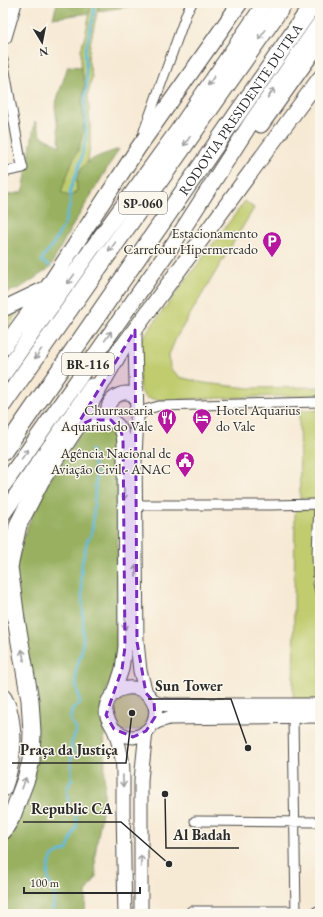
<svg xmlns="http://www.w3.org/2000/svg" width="323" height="917" font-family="'EB Garamond',serif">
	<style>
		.green { fill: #c0cc6e; stroke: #767c4c }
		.forest { fill: #98b061; stroke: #626e46 }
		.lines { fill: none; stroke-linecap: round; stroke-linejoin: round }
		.stream { stroke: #5ebadc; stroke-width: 2.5 }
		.street-casing { stroke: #4a4844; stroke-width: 11 }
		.secondary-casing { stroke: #4a4844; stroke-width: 15 }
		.primary-casing { stroke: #4a4844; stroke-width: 17 }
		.highway-casing { stroke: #4a4844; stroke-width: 19 }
		.street { stroke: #fff; stroke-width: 9 }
		.secondary { stroke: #fff; stroke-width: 13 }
		.primary { stroke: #fff; stroke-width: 15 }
		.highway { stroke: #fff; stroke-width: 17 }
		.oneway { stroke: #a0a0a0 }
		.marked { fill: #7b2cbf; fill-opacity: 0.2; stroke: #7b2cbf; stroke-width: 3; stroke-dasharray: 8 5; stroke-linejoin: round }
		.labels { text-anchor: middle; stroke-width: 3; stroke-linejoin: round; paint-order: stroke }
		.shield { fill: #fbf7ec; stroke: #696865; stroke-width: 1 }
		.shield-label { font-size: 13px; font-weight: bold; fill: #2b2b2b }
		.street-label { font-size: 14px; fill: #2b2b2b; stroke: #fbf7ec }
		.poi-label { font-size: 14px; fill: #2b2b2b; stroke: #fbf7ec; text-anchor: end }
		.leader { fill: none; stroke: #2b2b2b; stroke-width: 1.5 }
		.callout-dot { fill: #2b2b2b; stroke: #fbf7ec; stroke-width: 1.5 }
		.callout-label { font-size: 15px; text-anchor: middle; font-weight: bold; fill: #2b2b2b; stroke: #fbf7ec; stroke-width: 3; stroke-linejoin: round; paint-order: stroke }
	</style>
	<rect width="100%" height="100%" fill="#fbf7ec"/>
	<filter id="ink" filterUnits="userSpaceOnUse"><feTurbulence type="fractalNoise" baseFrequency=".025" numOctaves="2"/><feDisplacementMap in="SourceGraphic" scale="8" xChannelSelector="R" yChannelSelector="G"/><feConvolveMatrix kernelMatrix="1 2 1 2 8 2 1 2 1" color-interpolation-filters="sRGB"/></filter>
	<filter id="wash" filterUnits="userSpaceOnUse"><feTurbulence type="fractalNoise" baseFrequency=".012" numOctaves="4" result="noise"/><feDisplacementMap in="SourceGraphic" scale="16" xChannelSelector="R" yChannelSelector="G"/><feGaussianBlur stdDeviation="0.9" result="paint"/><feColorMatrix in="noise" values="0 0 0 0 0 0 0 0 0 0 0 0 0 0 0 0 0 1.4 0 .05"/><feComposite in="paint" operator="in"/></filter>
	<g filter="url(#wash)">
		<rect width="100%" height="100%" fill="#f7ead5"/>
		<path class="green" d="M91,3H99L90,44L88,59L92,77L88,95L90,125V146L88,161L81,170L77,179V191L70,197L61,192L72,162L79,148L84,128L82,102L85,84L81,67V50L87,28Z
			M245,201L254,208L176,338L169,355L170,368L179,377L204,383L249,388L320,387V395L159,400L146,398L140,390L138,344Z
			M25,302L3,333V313Z
			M299,410H320V499H300Z
			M318,509L320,594V700L293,699L295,510Z
			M130,690L152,704L146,729L120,732L110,708L112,702Z"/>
		<path class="forest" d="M57,3H91L90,13L53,18Z
			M99,3H145V4L98,11Z
			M68,66L81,67L85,84L82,102L84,128L79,148L72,162L61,192L70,197L77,191C77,187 76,183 77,179C81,159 103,155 119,149L67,235L50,268L20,288L3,294V196L23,192L35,121L41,136L60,146L55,106Z
			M91,424L108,426L115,433L117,443L118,455L117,644L116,660L111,680L103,700L105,756L104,800L95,855L96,877L86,893L85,914H3V848L19,817L34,764L15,567L26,530L40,496L84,427Z"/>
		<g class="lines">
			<path class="stream" d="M50,266L42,262L43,257L52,246L64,225L70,205V191L81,160L86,136L85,96L87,85L85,52L93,17L95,3
				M52,914L55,896L48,879V868L52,857L58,853L67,850L77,825L76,817L73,811L69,807L68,804V796L67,793V789L72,779L71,760L73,753L71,747L72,741L76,732V729L70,720L72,710L79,704L80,703L76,684V669L81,655L83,639V610L82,597L81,578L82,563L85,549L87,541L91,535L93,523L96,475L91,450"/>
		</g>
	</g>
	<g filter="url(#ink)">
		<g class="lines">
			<g class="street-casing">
				<path id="street" d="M3,6V3
					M3,60L21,161L23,168L3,172
					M144,131L187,12L192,3
					M137,417L148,409L159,406L320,402
					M319,504L317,554L318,583L320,592
					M135,505H271L320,504
					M293,717L296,914
					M195,821L320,822
					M191,911H296
					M315,914L316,912L320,910"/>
			</g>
			<g class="secondary-casing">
				<path id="secondary" d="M3,37H5L15,3
					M135,330V344L137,417L135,457L137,642L140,671L146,693
					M106,419C107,414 107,409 109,404C113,396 123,391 131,394C133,395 135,397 136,398
					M76,427C89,419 112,413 121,430C125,437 124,447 124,455L125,647L122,669L114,694
					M154,702L160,704L170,705H320
					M153,724L159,721L169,718L320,716
					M114,729C119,733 126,737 133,737C152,735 162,713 151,698C139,681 110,686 106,707C105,717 110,722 114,730C118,739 120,750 122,759C123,765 123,771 123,777C123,788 123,800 123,811C124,845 124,880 125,914
					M141,914V780L146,731"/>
			</g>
			<g class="primary-casing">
				<path id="primary" d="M261,125L320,42
					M3,309L47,288
					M3,348L47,288L138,148L240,3
					M114,358L320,78
					M3,375L93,247L178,130L265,3
					M3,486L174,243L251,123L320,23
					M3,514L92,386"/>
			</g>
			<g class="highway-casing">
				<g id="highway">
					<path d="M3,404L284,3"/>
					<path id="s1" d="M3,452L314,3"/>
					<path d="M3,698C5,702 7,705 8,709C15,734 12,764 3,788"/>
					<path d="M3,831L12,816L26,779L31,761L32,732L30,700L16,619L9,567L18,525L41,480L76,427L121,349"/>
				</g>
			</g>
			<use href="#street" class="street"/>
			<use href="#secondary" class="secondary"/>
			<use href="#primary" class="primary"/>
			<use href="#highway" class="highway"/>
		</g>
		<defs><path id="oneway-shaft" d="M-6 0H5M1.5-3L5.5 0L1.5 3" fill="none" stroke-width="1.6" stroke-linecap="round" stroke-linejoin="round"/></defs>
		<g class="oneway">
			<use href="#oneway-shaft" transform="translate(262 35) rotate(125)"/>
			<use href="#oneway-shaft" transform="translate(211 81) rotate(124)"/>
			<use href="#oneway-shaft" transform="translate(271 93) rotate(-55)"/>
			<use href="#oneway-shaft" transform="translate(187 141) rotate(125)"/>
			<use href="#oneway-shaft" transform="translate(112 247) rotate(125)"/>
			<use href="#oneway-shaft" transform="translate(71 279) rotate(125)"/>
			<use href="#oneway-shaft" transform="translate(108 336) rotate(-55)"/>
			<use href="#oneway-shaft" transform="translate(38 354) rotate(125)"/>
			<use href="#oneway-shaft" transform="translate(25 454) rotate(-55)"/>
			<use href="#oneway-shaft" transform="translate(124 494) rotate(90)"/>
			<use href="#oneway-shaft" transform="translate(136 571) rotate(-90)"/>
			<use href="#oneway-shaft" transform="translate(125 624) rotate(90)"/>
			<use href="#oneway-shaft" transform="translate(23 655) rotate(-101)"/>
			<use href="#oneway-shaft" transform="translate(123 781) rotate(89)"/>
			<use href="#oneway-shaft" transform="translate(24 783) rotate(-71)"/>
			<use href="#oneway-shaft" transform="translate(141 861) rotate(-90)"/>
		</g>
	</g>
	<path class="marked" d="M135,330L137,642L146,693L154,702L155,717L146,731L133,737L114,729L106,715L122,669L125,647L123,439L121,431L111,420H91L76,427Z"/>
	<defs>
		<g id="parking-pin" transform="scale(1)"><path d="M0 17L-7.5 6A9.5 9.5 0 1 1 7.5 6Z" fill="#b5179e" stroke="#fbf7ec"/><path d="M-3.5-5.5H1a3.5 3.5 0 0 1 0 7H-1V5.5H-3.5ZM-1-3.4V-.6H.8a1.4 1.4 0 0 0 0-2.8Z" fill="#fff"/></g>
		<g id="restaurant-pin" transform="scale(1)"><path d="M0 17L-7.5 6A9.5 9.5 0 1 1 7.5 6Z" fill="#b5179e" stroke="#fbf7ec"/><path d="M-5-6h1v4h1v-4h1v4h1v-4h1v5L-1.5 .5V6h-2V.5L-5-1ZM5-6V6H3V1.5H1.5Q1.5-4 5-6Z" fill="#fff"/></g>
		<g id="hotel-pin" transform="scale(1)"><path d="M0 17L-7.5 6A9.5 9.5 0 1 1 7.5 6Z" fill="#b5179e" stroke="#fbf7ec"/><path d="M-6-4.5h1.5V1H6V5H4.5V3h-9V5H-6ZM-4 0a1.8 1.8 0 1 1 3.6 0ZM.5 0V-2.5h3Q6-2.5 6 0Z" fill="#fff"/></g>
		<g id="civic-pin" transform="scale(1)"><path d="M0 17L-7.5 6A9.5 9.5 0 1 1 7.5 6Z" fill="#b5179e" stroke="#fbf7ec"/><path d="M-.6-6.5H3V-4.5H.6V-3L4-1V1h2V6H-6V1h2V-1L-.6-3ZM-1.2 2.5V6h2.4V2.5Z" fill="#fff"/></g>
	</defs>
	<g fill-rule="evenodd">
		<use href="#parking-pin" x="272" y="241"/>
		<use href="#restaurant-pin" x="167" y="418"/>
		<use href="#hotel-pin" x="202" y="418"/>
		<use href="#civic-pin" x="185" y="461"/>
	</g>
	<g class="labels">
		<g class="shield">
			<rect x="119" y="192" width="48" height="22" rx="3"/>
			<rect x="62" y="353" width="52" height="22" rx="3"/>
		</g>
		<g class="shield-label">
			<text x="143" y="208">SP-060</text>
			<text x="88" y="369">BR-116</text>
		</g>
		<g class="street-label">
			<text dy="5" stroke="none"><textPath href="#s1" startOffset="417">RODOVIA PRESIDENTE DUTRA</textPath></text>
		</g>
		<g class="poi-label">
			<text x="258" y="238">Estacionamento<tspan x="258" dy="16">Carrefour Hipermercado</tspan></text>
			<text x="153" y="415">Churrascaria<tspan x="153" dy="16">Aquarius do Vale</tspan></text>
			<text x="216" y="415" text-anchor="start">Hotel Aquarius<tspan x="216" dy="16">do Vale</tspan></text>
			<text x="171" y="458">Agência Nacional de<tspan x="171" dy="16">Aviação Civil - ANAC</tspan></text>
		</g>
	</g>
	<path class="leader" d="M248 748L231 699H148M132 713L126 763H12M169 864L121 822H23M165 794L166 848H239"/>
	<g class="callout-dot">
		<circle cx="248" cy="748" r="4"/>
		<circle cx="132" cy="713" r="4"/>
		<circle cx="169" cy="864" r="4"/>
		<circle cx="165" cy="794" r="4"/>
	</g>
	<g class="callout-label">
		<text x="189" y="691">Sun Tower</text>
		<text x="69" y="755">Praça da Justiça</text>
		<text x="72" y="814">Republic CA</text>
		<text x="202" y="840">Al Badah</text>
	</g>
	<rect width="323" height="917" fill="none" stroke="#fbf7ec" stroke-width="16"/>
	<g transform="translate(42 42) rotate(170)" stroke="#fbf7ec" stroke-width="3" paint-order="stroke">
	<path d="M0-3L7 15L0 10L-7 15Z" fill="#2b2b2b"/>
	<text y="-6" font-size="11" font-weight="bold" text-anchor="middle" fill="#2b2b2b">N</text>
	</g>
	<path d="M24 887v6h116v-6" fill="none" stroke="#2b2b2b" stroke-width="2"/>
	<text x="30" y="887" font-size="12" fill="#2b2b2b" stroke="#fbf7ec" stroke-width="3" paint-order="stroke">100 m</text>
</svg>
